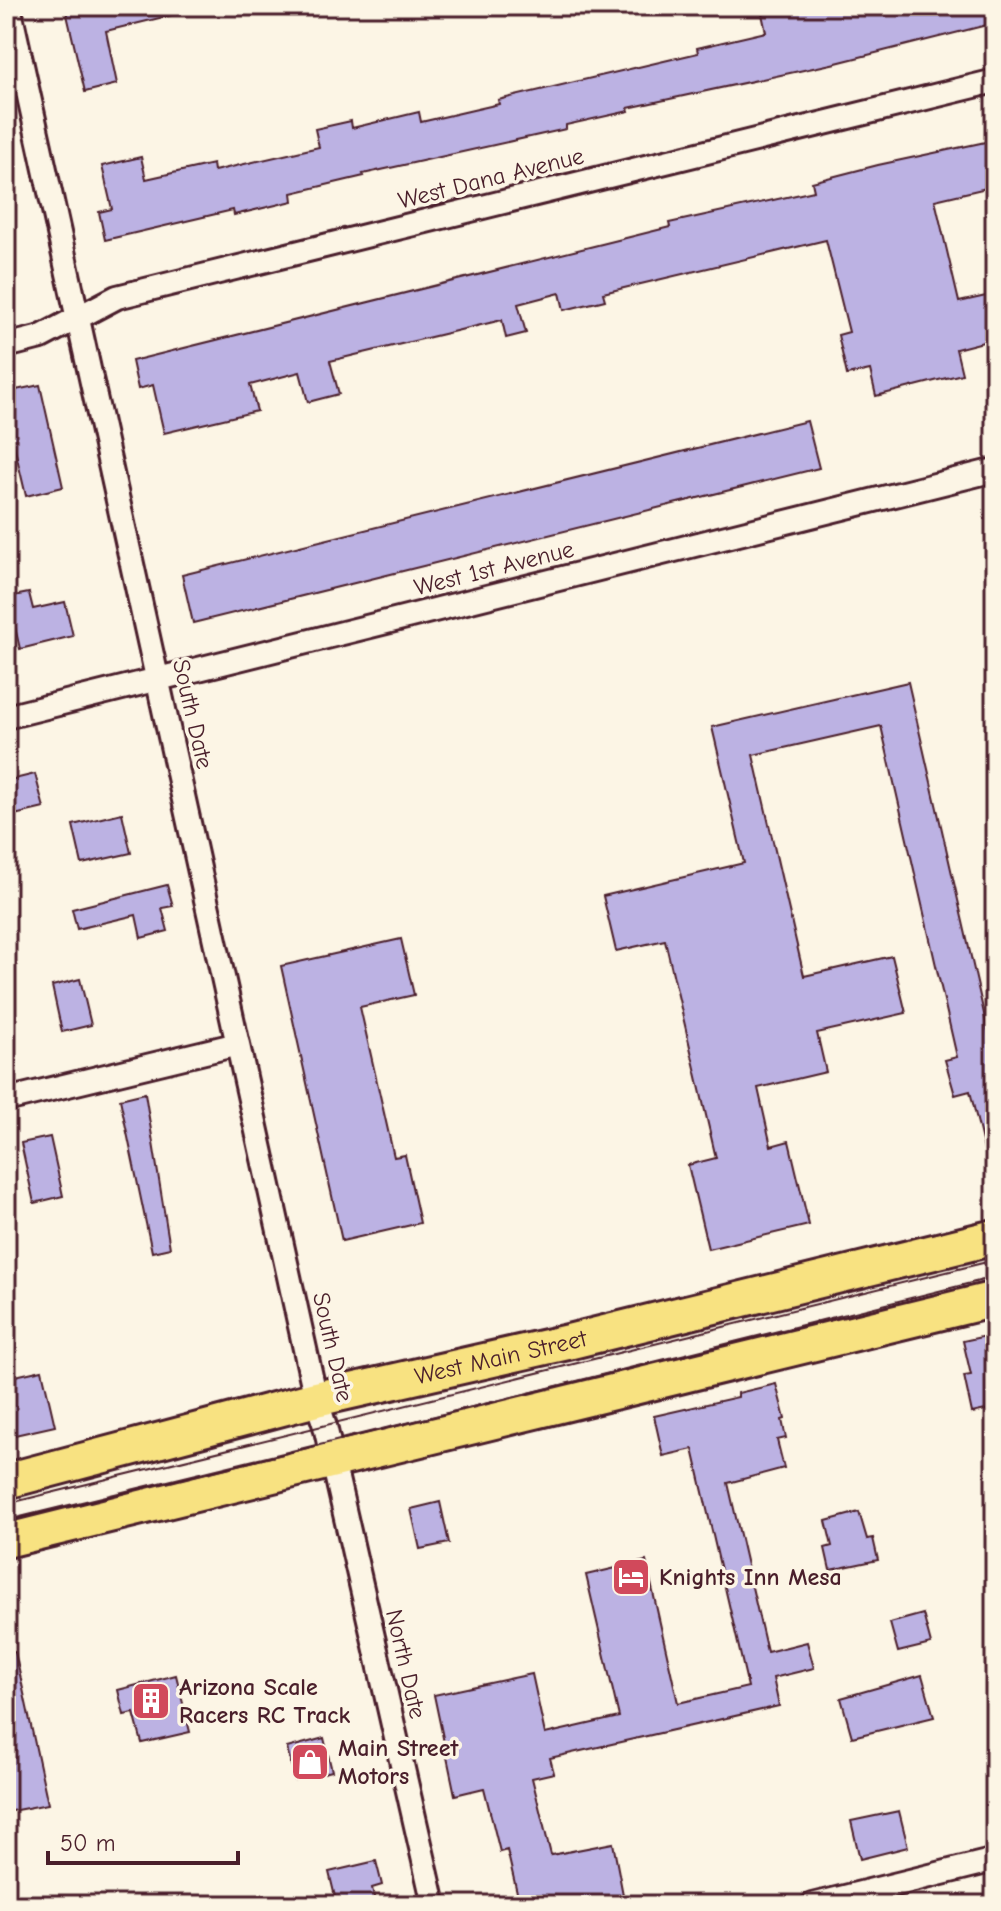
<svg xmlns="http://www.w3.org/2000/svg" width="1001" height="1911" font-family="'Comic Neue',sans-serif">
	<style>
		.building { fill: #bcb2e3; stroke: #4a1f2b; stroke-width: 2 }
		.lines { fill: none; stroke-linecap: round; stroke-linejoin: round }
		.minor-casing { stroke: #4a1f2b; stroke-width: 28 }
		.primary-casing { stroke: #4a1f2b; stroke-width: 40 }
		.minor { stroke: #fcf5e5; stroke-width: 22 }
		.primary { stroke: #f8e281; stroke-width: 34 }
		.tram { stroke: #4a1f2b; stroke-width: 2 }
		.labels { text-anchor: middle; stroke-width: 7; stroke-linejoin: round; paint-order: stroke }
		.street-label { font-size: 24px; fill: #4a1f2b; stroke: #fcf5e5 }
		.poi-label { font-size: 24px; font-weight: bold; fill: #4a1f2b; stroke: #fcf5e5; text-anchor: start }
	</style>
	<rect width="100%" height="100%" fill="#fcf5e5"/>
	<filter id="ink" filterUnits="userSpaceOnUse"><feTurbulence type="fractalNoise" baseFrequency=".0125" numOctaves="2"/><feDisplacementMap in="SourceGraphic" scale="16" xChannelSelector="R" yChannelSelector="G"/><feConvolveMatrix kernelMatrix="1 2 1 2 8 2 1 2 1" color-interpolation-filters="sRGB"/></filter>
	<g filter="url(#ink)">
		<path class="building" d="M65,6H175L176,14L106,31L117,84L85,92Z
			M796,6H995V23L836,63L628,108L629,111L566,125V129L363,174L364,176L292,193L293,201L234,215L233,210L105,240L99,212L112,209L102,166L141,157L146,179L213,164L214,171L319,147L315,129L351,121L352,128L419,112L421,122L499,104L498,100L698,53L697,48L766,32L762,14Z
			M990,141L995,186L935,200L959,302L995,294V339L956,349L962,374L876,396L870,370L847,375L838,335L849,332L826,240L603,293L605,300L564,310L560,293L518,304L526,333L506,338L502,320L330,361L339,394L308,402L300,372L250,385L257,411L164,433L153,385L138,389L132,361L670,227L669,223L814,191L812,182L878,165Z
			M40,385L63,487L26,496L6,411V392Z
			M807,421L819,468L193,623L182,575Z
			M29,593L33,609L65,602L73,636L20,649L8,597Z
			M908,682L988,1031L995,1070V1161L987,1162L970,1091L955,1095L945,1060L957,1057L881,726L753,755L804,976L892,956L906,1013L817,1033L826,1072L758,1088L771,1146L789,1141L809,1225L708,1249L688,1165L716,1158L665,940L616,951L603,896L744,863L712,727Z
			M35,774L44,808L6,817V781Z
			M122,813L131,853L82,864L73,825Z
			M167,885L173,906L162,908L168,931L141,938L136,915L77,929L72,909Z
			M401,939L414,995L360,1007L394,1157L405,1155L420,1223L342,1241L281,966Z
			M80,979L91,1025L62,1032L52,986Z
			M145,1093L170,1248L152,1252L120,1099Z
			M50,1137L63,1196L34,1203L21,1143Z
			M995,1334V1408L972,1413L964,1376L971,1375L963,1341Z
			M42,1370L55,1426L6,1437V1378Z
			M776,1384L785,1419L782,1420L786,1438L777,1440L784,1468L728,1483L767,1652L807,1642L814,1668L773,1678L779,1706L550,1758L554,1773L532,1778L551,1855L613,1843L624,1900L599,1905H520L507,1850L500,1852L484,1788L455,1795L434,1695L532,1674L545,1734L619,1717L586,1575L646,1561L678,1703L748,1687L693,1449L663,1456L654,1416L738,1397V1393Z
			M440,1502L449,1543L420,1549L411,1509Z
			M859,1512L867,1539L873,1538L878,1560L830,1570L825,1548L832,1546L826,1521Z
			M923,1614L931,1644L898,1652L890,1623Z
			M15,1652L48,1804L6,1812V1735L11,1734L6,1711V1653Z
			M176,1675L190,1732L142,1743L134,1713L124,1715L118,1690Z
			M922,1675L934,1717L852,1737L841,1698Z
			M324,1738L332,1771L295,1780L287,1748Z
			M899,1811L908,1847L860,1859L851,1821Z
			M376,1861L382,1885L372,1888L376,1905H337L329,1872Z"/>
		<g class="lines">
			<g class="minor-casing">
				<path id="minor" d="M9,6L316,1399L325,1426L434,1905
					M6,346L41,337L117,297L995,81
					M6,717L995,470
					M6,1100L238,1044
					M812,1905L995,1860"/>
			</g>
			<g class="primary-casing">
				<g id="primary">
					<path id="s1" d="M6,1481L316,1399L568,1342L995,1237"/>
					<path d="M6,1540L995,1299"/>
				</g>
			</g>
			<use href="#minor" class="minor"/>
			<use href="#primary" class="primary"/>
			<path class="tram" d="M6,1504L995,1260
				M6,1523L995,1277"/>
		</g>
	</g>
	<defs>
		<g id="hotel-square" transform="scale(2)"><rect x="-9" y="-9" width="18" height="18" rx="4" fill="#d1495b" stroke="#fcf5e5"/><path d="M-6-4.5h1.5V1H6V5H4.5V3h-9V5H-6ZM-4 0a1.8 1.8 0 1 1 3.6 0ZM.5 0V-2.5h3Q6-2.5 6 0Z" fill="#fff"/></g>
		<g id="building-square" transform="scale(2)"><rect x="-9" y="-9" width="18" height="18" rx="4" fill="#d1495b" stroke="#fcf5e5"/><path d="M-4-6H4V6H1V3H-1V6H-4ZM-2.5-4.3h1.7v1.8h-1.7ZM.8-4.3h1.7v1.8H.8ZM-2.5-1h1.7V.8h-1.7ZM.8-1h1.7V.8H.8Z" fill="#fff"/></g>
		<g id="shop-square" transform="scale(2)"><rect x="-9" y="-9" width="18" height="18" rx="4" fill="#d1495b" stroke="#fcf5e5"/><path d="M-5-2.5h2.3a2.7 3.5 0 0 1 5.4 0H5L5.5 6h-11ZM-1.5-2.5h3a1.5 2.3 0 0 0-3 0Z" fill="#fff"/></g>
	</defs>
	<g fill-rule="evenodd">
		<use href="#hotel-square" x="631" y="1577"/>
		<use href="#building-square" x="151" y="1701"/>
		<use href="#shop-square" x="310" y="1762"/>
	</g>
	<g class="labels">
		<g class="street-label">
			<text transform="translate(491 178) rotate(-14)" y="8">West Dana Avenue</text>
			<text transform="translate(494 568) rotate(-14)" y="8">West 1st Avenue</text>
			<text transform="translate(193 714) rotate(77)" y="8">South Date</text>
			<text transform="translate(333 1347) rotate(77)" y="8">South Date</text>
			<text dy="8" stroke="none"><textPath href="#s1" startOffset="510">West Main Street</textPath></text>
			<text transform="translate(406 1664) rotate(77)" y="8">North Date</text>
		</g>
		<g class="poi-label">
			<text x="659" y="1585">Knights Inn Mesa</text>
			<text x="179" y="1695">Arizona Scale<tspan x="179" dy="28">Racers RC Track</tspan></text>
			<text x="338" y="1756">Main Street<tspan x="338" dy="28">Motors</tspan></text>
		</g>
	</g>
	<rect width="1001" height="1911" fill="none" stroke="#fcf5e5" stroke-width="32"/>
	<rect x="16" y="16" width="969" height="1879" fill="none" stroke="#4a1f2b" stroke-width="3" filter="url(#ink)"/>
	<path d="M48 1851v12h190v-12" fill="none" stroke="#4a1f2b" stroke-width="4"/>
	<text x="60" y="1851" font-size="24" fill="#4a1f2b" stroke="#fcf5e5" stroke-width="6" paint-order="stroke">50 m</text>
</svg>
